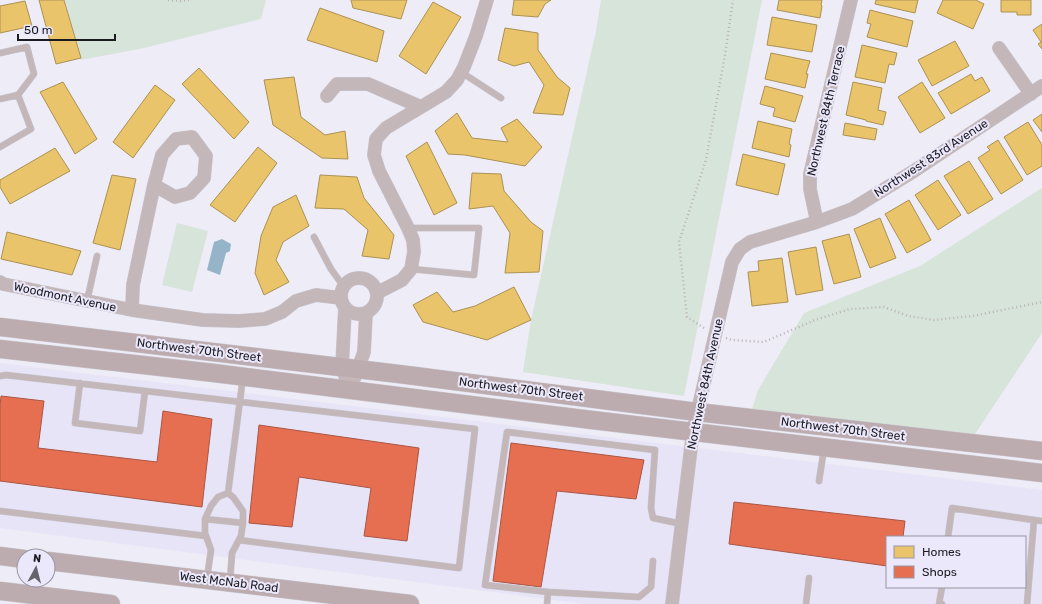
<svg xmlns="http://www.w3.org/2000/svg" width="1042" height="604" font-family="Rubik,sans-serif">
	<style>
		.built { fill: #e7e4f7; fill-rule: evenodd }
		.green { fill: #d6e4da }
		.water { fill: #96b4c8 }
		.homes { fill: #e9c46a; stroke: #ab9154 }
		.shops { fill: #e76f51; stroke: #aa5643 }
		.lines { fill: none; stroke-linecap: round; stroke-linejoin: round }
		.lane-casing { stroke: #c9c7cf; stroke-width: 7 }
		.street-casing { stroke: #c9c7cf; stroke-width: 14 }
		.secondary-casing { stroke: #c9c7cf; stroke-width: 19 }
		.path { stroke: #bbb2b6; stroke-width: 2.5; stroke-dasharray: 1 3; stroke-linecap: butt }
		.lane { stroke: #c4b7ba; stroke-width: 6 }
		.street { stroke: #c4b7ba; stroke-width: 13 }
		.secondary { stroke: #bdacaf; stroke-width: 18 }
		.labels { text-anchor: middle; stroke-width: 4; stroke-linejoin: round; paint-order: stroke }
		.street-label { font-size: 12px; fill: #1b1a21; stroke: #eae8fa }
	</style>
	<rect width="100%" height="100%" fill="#eeecf6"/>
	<path class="built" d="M0,363L1042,490V604H584L0,528ZM887,537H1025V587H887Z"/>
	<path class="green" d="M65,0H266L261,19L144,48L81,60Z
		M601,0H762L684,396L523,372L531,320L596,31Z
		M1042,188V333L975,434L752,409L758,390L804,313L920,266Z
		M177,223L208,231L192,292L162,285Z"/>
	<path class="water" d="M222,239L231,244L230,251L226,253L220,275L207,270L214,242Z"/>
	<path class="homes" d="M39,0H64L81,58L56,64Z
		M351,0H407L401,19L353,8Z
		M514,0H551L545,4L538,17L512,15Z
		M779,0H822L821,5L822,6L820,18L777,10Z
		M876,0H918L915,13L875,4Z
		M943,0H976L984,4L973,29L937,13Z
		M1001,0H1031V15H1017V12H1001Z
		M25,1L32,26L0,33V6Z
		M433,2L461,17L426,74L399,56Z
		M320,8L384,31L377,62L307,40Z
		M870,10L913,21L907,47L867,37L871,24L867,23Z
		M772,17L817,25L812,52L767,45Z
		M1042,24V49L1038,44L1041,42L1033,30Z
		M505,28L538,33V50L557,77L570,88L563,115L533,113L544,85L529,62L514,66L498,60Z
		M955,41L969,66L932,86L918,60Z
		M862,45L897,53L894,65L889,64L885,83L855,77Z
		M771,53L810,61L806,74H808L805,88L765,79Z
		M199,68L249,122L234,139L182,84Z
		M971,74L975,81L982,77L990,91L951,114L938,93Z
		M294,77L301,117L325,135L345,131L348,159L322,158L273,125L264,80Z
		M63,82L97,139L75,154L40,92Z
		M853,82L882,88L878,110L886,112L883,125L866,121V120L846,115Z
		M922,82L945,118L920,133L898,97Z
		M155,85L175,100L133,158L113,142Z
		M765,86L803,96L795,122L773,116L775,108L760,104Z
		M457,113L472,138L508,142L501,128L517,119L542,147L525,166L465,155L448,154L435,131Z
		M1042,114V132L1033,120Z
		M758,121L792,129L789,144L791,145L789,157L752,148Z
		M1028,122L1042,145V166L1027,175L1004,137Z
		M845,123L877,129L875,140L843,135Z
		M998,140L1023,180L1001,194L978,158L990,150L987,147Z
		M427,142L457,203L434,215L406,156Z
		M258,147L277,163L235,222L210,205Z
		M55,148L70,171L10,204L0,187V180Z
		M743,154L785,164L778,195L736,185Z
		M969,161L993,199L968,214L944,176Z
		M472,173L501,174L504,191L531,222L543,231L539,272L505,273L510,233L493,206L469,209Z
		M112,175L136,179L120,250L93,243Z
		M320,175L357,177L364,198L394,235L389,259L362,256L368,230L344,209L315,208Z
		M938,180L961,215L938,230L915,195Z
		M296,195L309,226L283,242L276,260L289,282L264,295L255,273L261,236L273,207Z
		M909,200L931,240L907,253L885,214Z
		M880,218L896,258L870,268L854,229Z
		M7,232L81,251L72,275L1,259Z
		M849,234L861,277L834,284L822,241Z
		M816,247L823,290L796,295L788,252Z
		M782,258L788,302L752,306L748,272L759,271L758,261Z
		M514,287L531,320L487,340L423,322L413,305L437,292L453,312L475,306Z"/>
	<path class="shops" d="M1,396L44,401L38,448L157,462L163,411L212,419L202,507L0,481V406Z
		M259,425L419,448L407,541L364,536L371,488L299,477L292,527L249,523Z
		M511,443L644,460L636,499L557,491L541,587L493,581Z
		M734,502L905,521L903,537H887V566L729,544Z"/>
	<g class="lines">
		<g class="lane-casing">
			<path id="lane" d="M0,53L27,47L34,74L18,95
				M461,72L501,98
				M0,99L18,95L31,129L0,147
				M408,228H479L474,275L411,269
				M314,237L331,269L344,287
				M87,301L97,256
				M0,376L6,375L475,429L459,568L239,540
				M80,383L75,423L140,431L145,391
				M819,481L824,449
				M228,493L243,377
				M228,493L233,497L243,511V523L241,536L232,553L230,581
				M0,511L206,536
				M205,519L243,523
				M948,537L952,508L1034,520
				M207,578L211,550L205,533V519L211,506L218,497L228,493
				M942,587L939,604H942
				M548,592L485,585L507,432L655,450L651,508L653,518L682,524
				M547,604L548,592L639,597L651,587L653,561
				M806,604L809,578
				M1027,604L1034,520L1042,521"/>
		</g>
		<g class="street-casing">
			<path id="street" d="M999,48L1031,94
				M327,96L337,84H368L421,107
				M817,222L810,189V174L851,0
				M341 296a18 18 0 1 1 36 0a18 18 0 1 1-36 0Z
				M0,282L3,284L132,310L203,320L239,321L265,319L282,312L296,301L316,295L341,298
				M377,293L402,280L411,269L414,252L413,240L408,228L379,171L374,155L376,139L386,128L446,92L457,80L464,67L476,36L487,0
				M345,308L342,367L350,390
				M132,310L133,285L154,185L162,155L176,139L192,137L206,156L204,178L190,193L175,197L154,185
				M355,377L364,352L366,313
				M672,604L693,431L732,262L740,249L750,242L817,222L852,209L914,171L1042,86"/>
		</g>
		<g class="secondary-casing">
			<path id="secondary" d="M0,327L399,374L697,412L1042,451
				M0,349L214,373L592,420L1042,473
				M0,556L24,559
				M48,561L410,604
				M0,591L111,604"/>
		</g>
		<path class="path" d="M168,0L181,1L189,0
			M704,328L687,317L679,242L706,160L725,55L733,0
			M726,338L732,340L764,342L815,320L850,309L884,307L908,316L934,320L973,316L1042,302"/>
		<use href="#lane" class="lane"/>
		<use href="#street" class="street"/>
		<use href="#secondary" class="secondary"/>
	</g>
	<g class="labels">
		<g class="street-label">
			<text transform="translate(826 111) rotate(-77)" y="4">Northwest 84th Terrace</text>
			<text transform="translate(931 158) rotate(-33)" y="4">Northwest 83rd Avenue</text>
			<text transform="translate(65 297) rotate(12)" y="4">Woodmont Avenue</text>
			<text transform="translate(199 350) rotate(7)" y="4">Northwest 70th Street</text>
			<text transform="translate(705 384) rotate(-78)" y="4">Northwest 84th Avenue</text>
			<text transform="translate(521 389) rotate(7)" y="4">Northwest 70th Street</text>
			<text transform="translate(843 429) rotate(7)" y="4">Northwest 70th Street</text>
			<text transform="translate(229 582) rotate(7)" y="4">West McNab Road</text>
		</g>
	</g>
	<rect x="886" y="536" width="140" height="52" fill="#eae8fa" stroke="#9796a3"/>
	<rect x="894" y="546" width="20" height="12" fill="#e9c46a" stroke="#9796a3"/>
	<text x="922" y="556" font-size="12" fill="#1b1a21">Homes</text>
	<rect x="894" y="566" width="20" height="12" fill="#e76f51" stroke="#9796a3"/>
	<text x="922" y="576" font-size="12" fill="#1b1a21">Shops</text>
	<g transform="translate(36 568) rotate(7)"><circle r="19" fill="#eae8fa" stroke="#9796a3"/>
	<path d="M0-3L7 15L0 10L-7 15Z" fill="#65646c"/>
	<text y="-6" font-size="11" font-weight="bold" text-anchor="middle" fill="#1b1a21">N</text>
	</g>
	<path d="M18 34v6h97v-6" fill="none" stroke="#1b1a21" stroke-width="2"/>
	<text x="24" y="34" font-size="12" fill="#1b1a21" stroke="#eae8fa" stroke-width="3" paint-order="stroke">50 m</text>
</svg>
